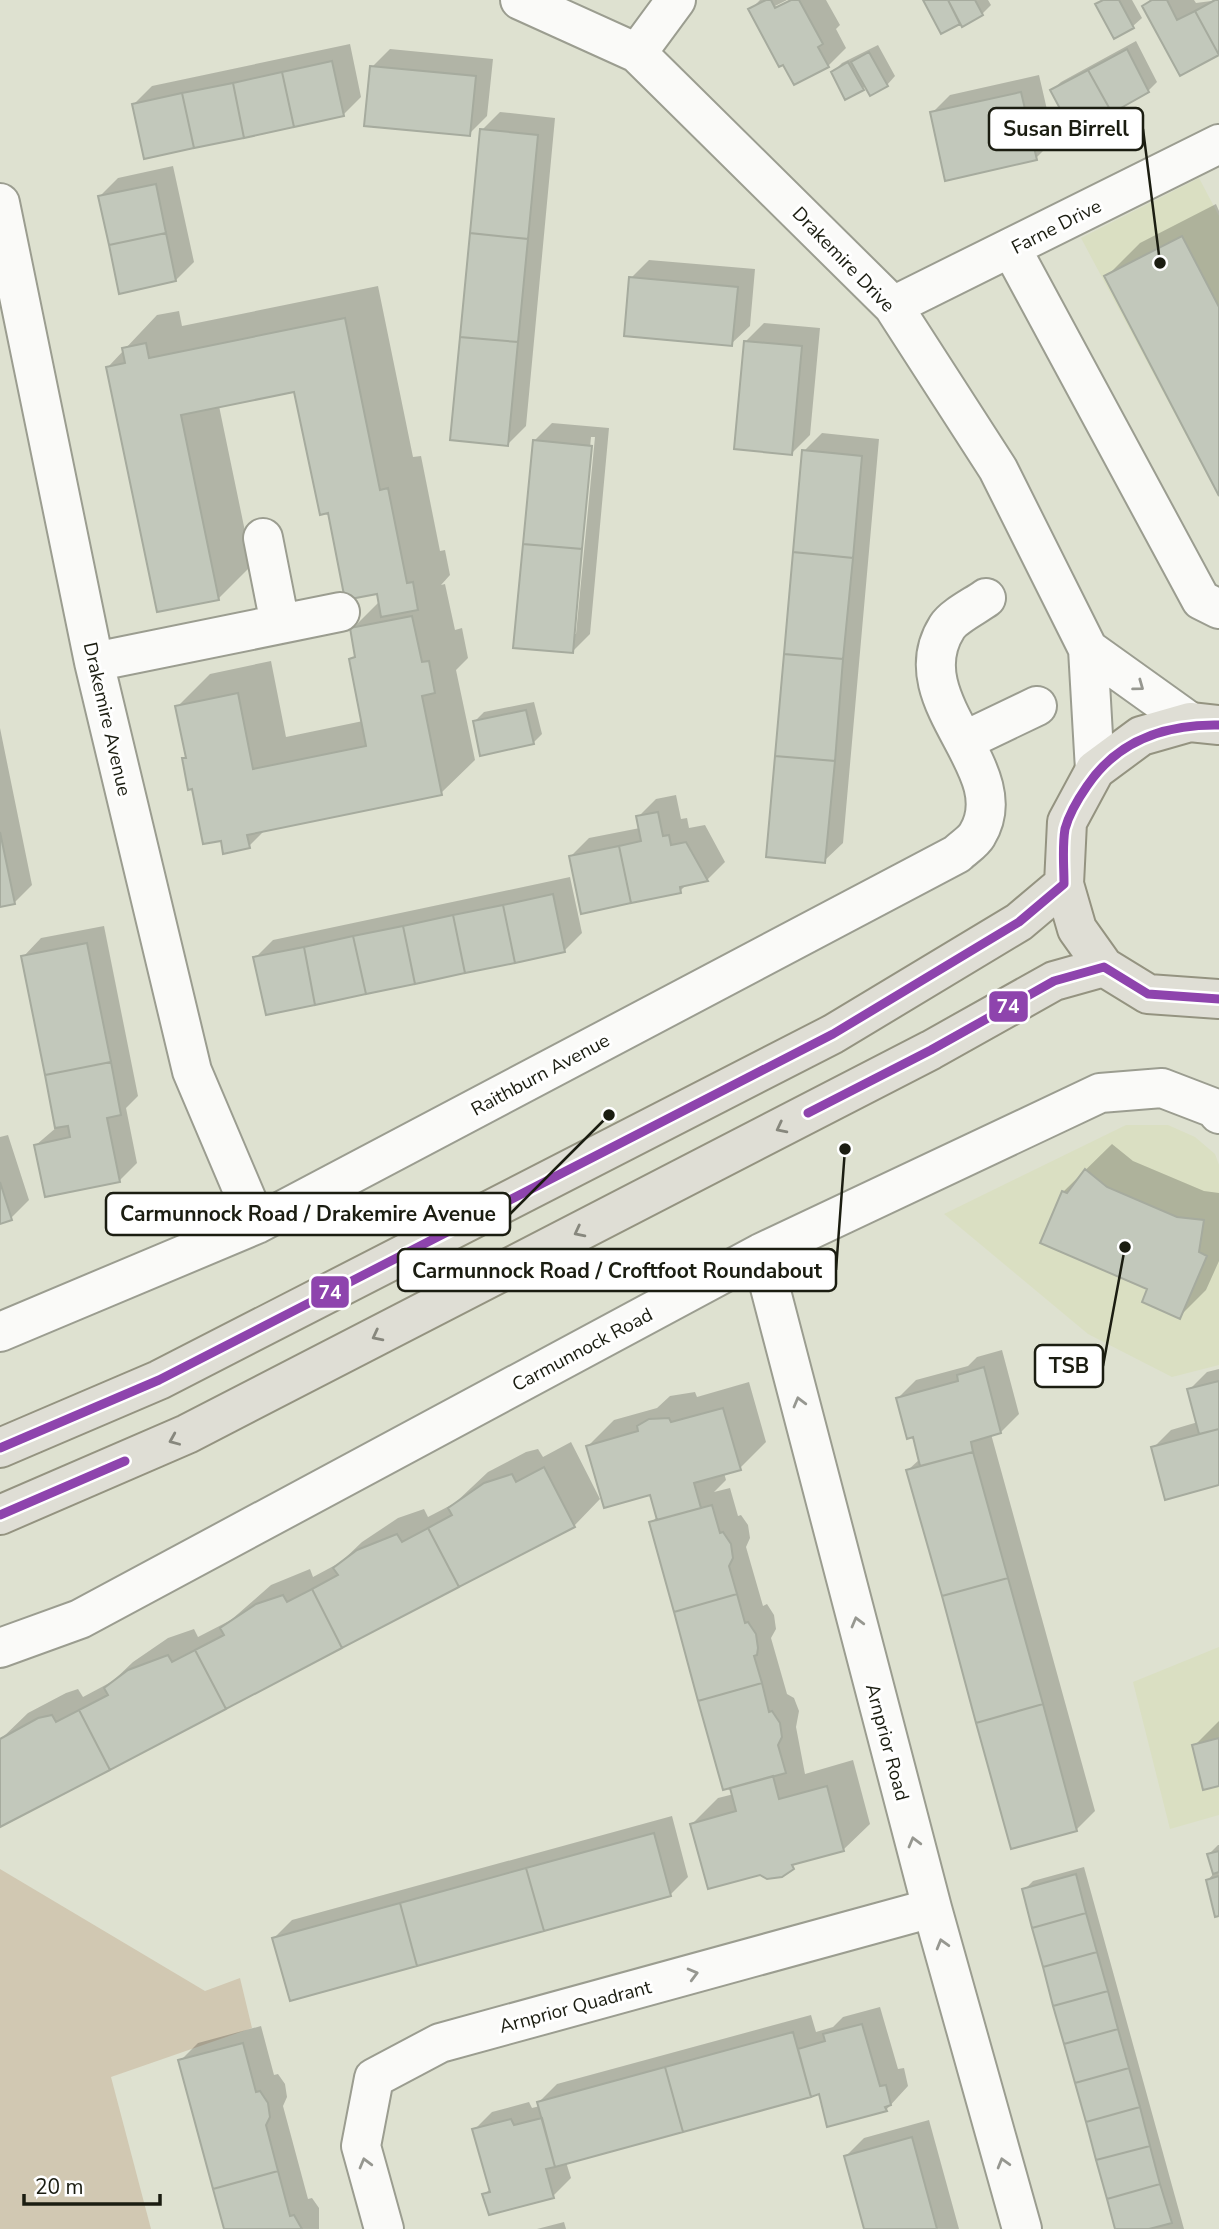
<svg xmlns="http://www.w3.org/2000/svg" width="1219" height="2229" font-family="'Nunito Sans',sans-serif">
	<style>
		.built { fill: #dadfc2 }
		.green { fill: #d1c8b2 }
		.shadow { fill: #0003; fill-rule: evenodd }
		.building { fill: #c2c8bb; stroke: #a6ab9e; stroke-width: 2 }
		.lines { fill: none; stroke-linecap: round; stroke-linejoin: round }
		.minor-casing { stroke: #9b9d90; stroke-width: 42 }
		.major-casing { stroke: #949380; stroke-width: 42 }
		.minor { stroke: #fafaf8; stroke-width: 38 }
		.major { stroke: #dfded5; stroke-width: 38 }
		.bus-1-casing { stroke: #fff; stroke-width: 14 }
		.bus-1 { stroke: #8e44ad; stroke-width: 9 }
		.oneway { stroke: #969790 }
		.oneway2 { stroke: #87877d }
		.labels { text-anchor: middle; stroke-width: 6; stroke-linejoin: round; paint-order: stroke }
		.street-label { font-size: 19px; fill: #1b1d11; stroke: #fff }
		.leader { fill: none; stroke: #1b1d11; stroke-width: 2.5 }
		.callout-dot { fill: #1b1d11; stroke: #fff; stroke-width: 2.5 }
		.callout { fill: #fff; stroke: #1b1d11; stroke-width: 2.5 }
		.callout-label { font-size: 21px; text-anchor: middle; font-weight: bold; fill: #1b1d11 }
		.line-badge { stroke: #fff; stroke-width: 2.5 }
		.badge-label { font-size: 19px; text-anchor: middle; font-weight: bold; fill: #fff }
	</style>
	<rect width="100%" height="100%" fill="#dee1d0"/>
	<path class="built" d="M1199,178L1219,216V497L1081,238Z
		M1126,1125H1168L1195,1137L1215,1154L1219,1165V1365L1172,1377L1088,1334L944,1214Z
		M1219,1647V1815L1170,1829L1133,1682Z"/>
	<path class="green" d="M0,1869L205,1991L240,1978L252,2028L111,2077L151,2229H0Z"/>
	<path class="shadow" d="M760,0H787L775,6V10L795,0H826L840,25L836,29L846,48L828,66L750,10Z
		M925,0H988L991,5L982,14L942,32Z
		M1102,0H1132L1142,18L1133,26L1097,5Z
		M1150,0H1194L1196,3L1219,0V52L1144,6Z
		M1136,41L1157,82L1148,91L1052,90L1061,82Z
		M350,44L361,97L343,115L134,104L152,86Z
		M878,45L895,76L887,85H866L863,88L833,72L842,63Z
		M390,49L493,59L487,116L469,134L372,67Z
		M1039,75L1054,140L1036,158L932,113L950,95Z
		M500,112L555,118L526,426L508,444L482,130Z
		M173,166L194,262L176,280L100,196L118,178Z
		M1216,204L1219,211V492L1107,276L1140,243Z
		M649,260L755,269L750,326L731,344L631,278Z
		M378,286L413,457L421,456L440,551L445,550L450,575L441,585L445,584L455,630L462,628L468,658L456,670L475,760L441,793L266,829L249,846L222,839L193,787L184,759L187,755L177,707L210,674L271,661L286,737L363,721L351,659L357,654L352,629L380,601L378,591L329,511L296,390L219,406L252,565L219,598L108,367L157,315L179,311L182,326Z
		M764,323L820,328L810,435L792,453L746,341Z
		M552,423L609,428L590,634L572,652L534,441ZM591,437H595L576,634H573Z
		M822,433L879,439L843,843L824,861L804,451Z
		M534,702L542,734L533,743L475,721L484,712Z
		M0,728L32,885L14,903L0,905Z
		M676,795L681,819L687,818L689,828L705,825L725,862L707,880L687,884L680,891L571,856L589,838L640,828L638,817L656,799Z
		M570,877L582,933L564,951L255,958L273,940Z
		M104,926L138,1096L126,1108L137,1163L119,1181L36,1145L57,1127L23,957L41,938Z
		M8,1135L29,1200L11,1218L0,1222V1137Z
		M1112,1144L1133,1161L1204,1191L1219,1193V1261L1206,1290L1180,1316L1150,1288L1063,1192Z
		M1002,1350L1019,1414L1001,1432L991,1434L1095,1811L1077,1829L1012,1847L908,1470L920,1459L898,1398L916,1380L968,1366L977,1357Z
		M1219,1369V1483L1153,1448L1171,1430L1198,1422L1189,1390L1207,1372Z
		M749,1382L766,1442L740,1468L724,1473L726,1480L714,1492L730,1488L738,1516L741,1515L748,1525L750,1538L746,1547L763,1606L767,1604L774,1615L776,1629L771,1638L787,1694L794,1698L799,1711L796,1727L805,1774L853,1760L870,1824L843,1850L799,1862L775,1877L762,1876L692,1824L718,1798L734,1794L651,1523L658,1516L651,1493L588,1446L614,1420L657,1408L670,1396L695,1392L697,1397Z
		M571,1442L600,1499L574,1526L0,1825V1740L28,1713L66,1693L78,1689L83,1697L113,1681L133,1662L168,1638L194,1629L198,1637L231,1620L271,1585L310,1569L313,1577L341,1562L362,1542L398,1518L424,1509L428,1517L455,1503L488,1472L526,1452L538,1449L543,1457Z
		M1219,1721V1784L1194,1746Z
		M672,1816L688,1877L670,1895L274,1938L292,1920Z
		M1218,1845H1219V1914L1208,1880L1214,1873L1209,1854Z
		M1084,1867L1184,2229H1117L1024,1890L1033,1881Z
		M880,2007L898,2069L904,2068L908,2086L886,2110L820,2092L566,2162L571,2178L553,2196L484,2195L490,2189L474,2130L492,2112L529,2102L532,2108L540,2106L539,2102L557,2084L811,2015L816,2032L833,2027L843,2017Z
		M261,2026L274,2075L278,2074L285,2084L287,2097L283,2106L308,2199L312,2198L319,2208V2229H226L180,2061L198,2043Z
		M929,2120L959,2229H866L846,2156L864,2138Z
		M564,2222L566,2229H537Z"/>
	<path class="building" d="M766,0H771L775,8L791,0H799L823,44L818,47L829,67L794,85L783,65L779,67L748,9Z
		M923,0H948L960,24L941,34Z
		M948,0H975L983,15L962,27Z
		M1103,0H1119L1134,28L1114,39L1095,4Z
		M1152,0H1167L1177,20L1195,11L1219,55L1180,76L1142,6Z
		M1215,0H1219V55L1195,11Z
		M1127,49L1149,92L1112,113L1088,70Z
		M869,52L888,86L870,96L851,62Z
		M332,61L344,116L294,127L282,72Z
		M848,62L864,90L845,100L831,72Z
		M370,66L476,76L470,136L364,126Z
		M1088,70L1112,113L1073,133L1050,90Z
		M282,72L294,127L244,138L233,83Z
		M233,83L244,138L194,148L182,93Z
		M1021,92L1037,160L945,181L930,112Z
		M182,93L194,148L144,159L132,104Z
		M480,129L538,135L528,239L470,233Z
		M156,184L166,233L109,245L98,196Z
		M166,233L176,281L119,294L109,245Z
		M470,233L528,239L518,342L460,337Z
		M1182,236L1219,307V496L1104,276Z
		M629,277L738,287L732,346L624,336Z
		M345,318L380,490L388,488L407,583L413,582L418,610L381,617L377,594L345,600L328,513L320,515L294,392L181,415L219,600L157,612L106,367L125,363L122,348L146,343L149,358Z
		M460,337L518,342L508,446L450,440Z
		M744,341L802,346L792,455L734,449Z
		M533,440L592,446L582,549L523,544Z
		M802,450L862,456L853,558L793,552Z
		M523,544L582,549L573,653L513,648Z
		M793,552L853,558L843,659L784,654Z
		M412,616L422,662L429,661L435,693L422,696L442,795L247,835L250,848L223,854L221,841L203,844L192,789L188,790L182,758H186L175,706L238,693L253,769L366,746L349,659L355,657L350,628Z
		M784,654L843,659L835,761L775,756Z
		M526,710L534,744L480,756L473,721Z
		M775,756L835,761L825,863L766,857Z
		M658,812L663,836L669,835L671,845L686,842L708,881L680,887L681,893L631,903L619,846L641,841L636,816Z
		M0,832L15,904L0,907Z
		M619,846L631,903L581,914L569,856Z
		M553,894L565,952L515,963L503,905Z
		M503,905L515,963L465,973L453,915Z
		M453,915L465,973L415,984L403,926Z
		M403,926L415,984L366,994L353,936Z
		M353,936L366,994L315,1005L304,947Z
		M87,943L111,1062L45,1075L21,956Z
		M304,947L315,1005L266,1015L253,957Z
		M111,1062L121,1115L107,1118L120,1182L45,1197L34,1145L70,1137L68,1126L55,1128L45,1075Z
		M1085,1169L1107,1187L1177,1217L1204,1220L1199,1252L1207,1256L1180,1319L1142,1302L1147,1289L1040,1243L1062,1191L1067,1193Z
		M0,1182L12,1220L0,1224Z
		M984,1367L1001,1433L971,1442L973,1452L920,1466L913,1437L907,1439L896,1398L958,1381L957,1375Z
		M1219,1381V1429L1199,1434L1187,1389Z
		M723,1408L741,1470L694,1483L701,1508L657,1520L650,1495L604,1508L586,1446L638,1431L637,1426L649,1419L669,1418L671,1422Z
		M1219,1429V1485L1165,1500L1151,1447Z
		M973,1452L1008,1578L942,1596L906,1470Z
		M544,1467L575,1527L459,1587L428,1528L452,1515L448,1508L484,1483L512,1474L516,1482Z
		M712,1505L720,1533L723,1532L731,1544L733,1558L729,1566L737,1594L674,1612L649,1522Z
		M428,1528L459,1587L342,1648L312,1589L338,1575L333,1568L357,1550L397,1534L402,1542Z
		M1008,1578L1043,1704L976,1723L942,1596Z
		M312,1589L342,1648L226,1709L195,1650L224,1635L220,1628L256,1604L283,1595L287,1602Z
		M737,1594L745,1623L748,1622L756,1634L758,1648L757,1655L754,1656L762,1683L698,1701L674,1612Z
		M195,1650L226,1709L110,1770L79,1710L108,1695L104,1688L128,1670L168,1655L172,1662Z
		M762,1683L769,1712L772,1711L780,1723L782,1737L778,1745L786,1773L723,1790L698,1701Z
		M1043,1704L1077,1831L1011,1849L976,1723Z
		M79,1710L110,1770L0,1827V1739L38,1718L52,1715L56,1722Z
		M1219,1738V1786L1203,1790L1192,1745Z
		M773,1776L779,1799L827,1786L844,1851L792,1865L794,1869L782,1877L767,1879L760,1875L708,1889L690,1824L736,1811L730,1788Z
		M654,1833L671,1896L544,1931L526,1868Z
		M1219,1851V1872L1213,1874L1207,1854Z
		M526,1868L544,1931L417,1966L400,1903Z
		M1076,1874L1086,1913L1032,1928L1022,1889Z
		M1219,1876V1916L1215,1917L1206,1880Z
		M400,1903L417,1966L290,2001L272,1938Z
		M1086,1913L1097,1952L1043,1967L1032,1928Z
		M1097,1952L1108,1991L1053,2006L1043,1967Z
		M1108,1991L1118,2029L1064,2044L1053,2006Z
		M862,2024L880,2086L886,2085L891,2105L885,2107L887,2111L827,2127L819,2094L811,2097L798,2049L825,2041L823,2034Z
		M1118,2029L1129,2068L1075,2083L1064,2044Z
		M793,2032L811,2097L683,2132L665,2067Z
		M243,2043L256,2092L260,2091L268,2103L270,2117L266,2125L278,2171L213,2189L178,2060Z
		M665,2067L683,2132L555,2167L537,2102Z
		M1129,2068L1140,2107L1086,2122L1075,2083Z
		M1140,2107L1150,2146L1096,2160L1086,2122Z
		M542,2118L555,2167L546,2169L554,2198L489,2215L482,2194L490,2192L472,2129L511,2119L514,2125Z
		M912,2137L937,2229H864L844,2156Z
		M1150,2146L1160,2184L1107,2199L1096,2160Z
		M278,2171L290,2216L294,2215L302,2229H224L213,2189Z
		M1160,2184L1172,2223L1149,2229H1115L1107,2199Z"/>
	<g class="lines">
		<g class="minor-casing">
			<path id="minor" d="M520,0L637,53L893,306L998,469L1088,649L1095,770
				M637,53L676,0
				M0,203L94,662L192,1071L257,1224
				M1011,248L1201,600L1219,609
				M893,306L1219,144
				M263,538L280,624
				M1088,649L1190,722
				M94,662L340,612
				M964,741L1037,706
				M761,1253L932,1908L1022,2229
				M0,1332L257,1224L957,854C963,848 973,842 977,835C1018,769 900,701 947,627C954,616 975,606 986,598
				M0,1648L80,1619L761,1253L1100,1093L1162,1088L1214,1108L1219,1114
				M384,2229L361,2146L374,2078L440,2043L932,1908"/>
		</g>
		<g class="major-casing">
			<path id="major" d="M1219,725L1190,722L1141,736L1095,770L1067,822L1064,884L1077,929L1104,967L1148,994L1219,999
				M0,1448L159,1380L833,1034L1019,922L1064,884
				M0,1515L187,1434L931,1050L1054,981L1104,967"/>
		</g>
		<use href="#minor" class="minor"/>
		<use href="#major" class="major"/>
		<g class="bus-1-casing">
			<path id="bus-1" d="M808,1113L931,1050L1054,981L1104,967L1148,994L1219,999
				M0,1448L159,1380L833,1034L1019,922L1064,884C1064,866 1062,847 1065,829C1069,814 1078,799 1087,786C1118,740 1165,724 1219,725
				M0,1515L125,1461"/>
		</g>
		<use href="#bus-1" class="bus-1"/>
	</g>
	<defs><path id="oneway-chevron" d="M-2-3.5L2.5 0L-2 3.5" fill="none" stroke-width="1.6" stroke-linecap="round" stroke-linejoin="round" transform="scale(1.75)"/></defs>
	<g class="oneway">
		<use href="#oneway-chevron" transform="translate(1139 686) rotate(36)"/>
		<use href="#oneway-chevron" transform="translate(799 1402) rotate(-105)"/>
		<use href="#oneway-chevron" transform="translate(857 1622) rotate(-105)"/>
		<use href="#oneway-chevron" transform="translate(914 1842) rotate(-105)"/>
		<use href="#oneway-chevron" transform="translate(942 1944) rotate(-106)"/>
		<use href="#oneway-chevron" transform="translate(693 1974) rotate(-15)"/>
		<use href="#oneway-chevron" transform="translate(365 2163) rotate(-105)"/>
		<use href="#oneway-chevron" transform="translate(1003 2163) rotate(-106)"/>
	</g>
	<g class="oneway2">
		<use href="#oneway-chevron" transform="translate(781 1128) rotate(153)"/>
		<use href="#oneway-chevron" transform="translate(579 1232) rotate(153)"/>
		<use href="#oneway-chevron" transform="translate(377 1336) rotate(153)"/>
		<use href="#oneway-chevron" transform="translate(174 1440) rotate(157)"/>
	</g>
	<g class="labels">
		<g class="street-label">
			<text transform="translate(1056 226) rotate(-27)" y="7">Farne Drive</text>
			<text transform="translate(844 259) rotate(46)" y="7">Drakemire Drive</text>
			<text transform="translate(108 719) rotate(77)" y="7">Drakemire Avenue</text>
			<text transform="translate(540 1074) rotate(-28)" y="7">Raithburn Avenue</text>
			<text transform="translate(582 1349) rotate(-28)" y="7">Carmunnock Road</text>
			<text transform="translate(888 1742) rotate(75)" y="7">Arnprior Road</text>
			<text transform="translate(575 2006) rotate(-15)" y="7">Arnprior Quadrant</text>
		</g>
	</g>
	<path class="leader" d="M1160 263L1143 129M609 1115L510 1214M845 1149L836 1270M1125 1247L1103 1366"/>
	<g class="callout-dot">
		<circle cx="1160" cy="263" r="7"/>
		<circle cx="609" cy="1115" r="7"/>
		<circle cx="845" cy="1149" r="7"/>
		<circle cx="1125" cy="1247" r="7"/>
	</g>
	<g class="callout">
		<rect x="989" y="108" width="154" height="42" rx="7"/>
		<rect x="106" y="1193" width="404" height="42" rx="7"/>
		<rect x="398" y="1249" width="438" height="42" rx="7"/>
		<rect x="1035" y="1345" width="68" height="42" rx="7"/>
	</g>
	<g class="callout-label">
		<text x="1066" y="136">Susan Birrell</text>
		<text x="308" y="1221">Carmunnock Road / Drakemire Avenue</text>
		<text x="617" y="1278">Carmunnock Road / Croftfoot Roundabout</text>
		<text x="1069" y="1373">TSB</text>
	</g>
	<g class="line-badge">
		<rect x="988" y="990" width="41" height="33" rx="7" fill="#8e44ad"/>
		<rect x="310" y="1275" width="40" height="34" rx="7" fill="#8e44ad"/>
	</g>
	<g class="badge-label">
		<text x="1008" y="1013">74</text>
		<text x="330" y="1299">74</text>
	</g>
	<path d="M24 2194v10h136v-10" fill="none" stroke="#1b1d11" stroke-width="3.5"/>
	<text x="35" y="2194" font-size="21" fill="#1b1d11" stroke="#ffffff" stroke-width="5" paint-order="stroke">20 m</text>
</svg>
